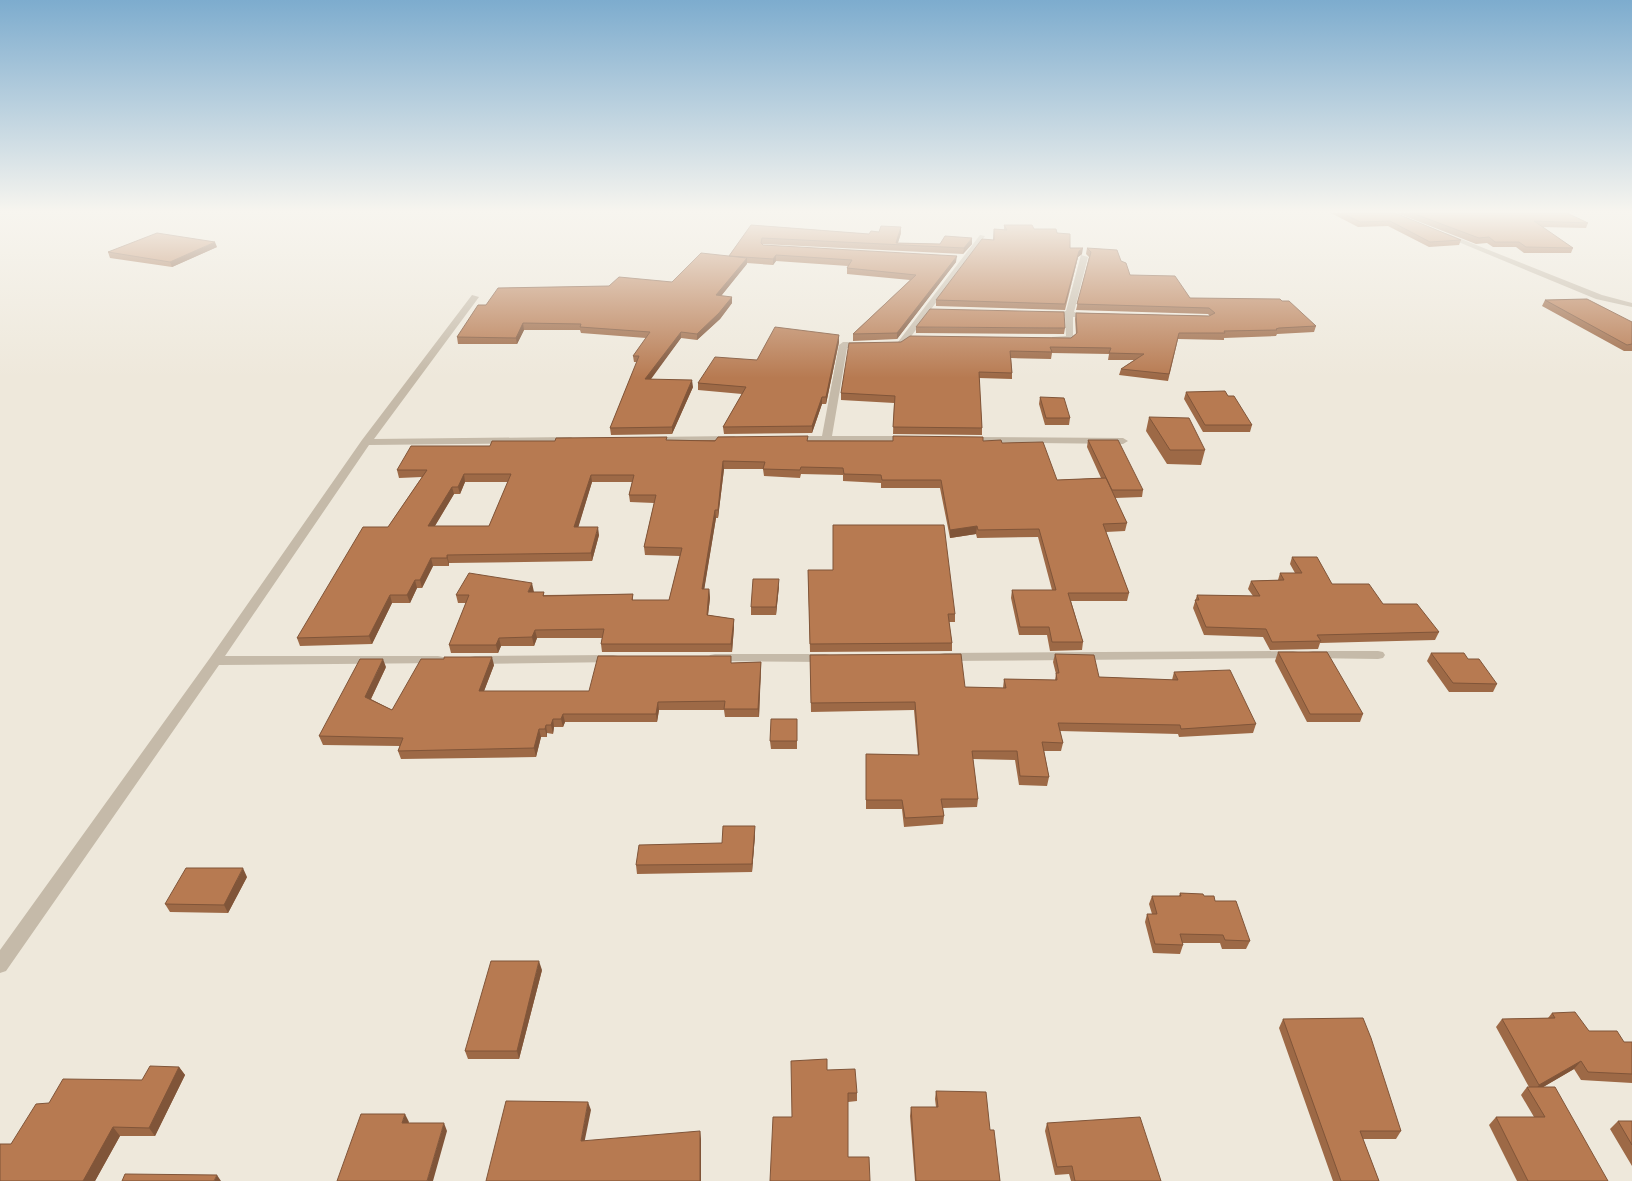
<svg xmlns="http://www.w3.org/2000/svg" width="1632" height="1181" font-family="'Alegreya Sans',sans-serif">
	<style>
		.lines { fill: none; stroke-linecap: round; stroke-linejoin: round }
		.street { fill: #c5baa9; fill-rule: evenodd }
		.wall { fill: #9d6946; fill-rule: evenodd }
		.shaded-wall { fill: #805539 }
		.building { fill: #b77a51; stroke: #805539; fill-rule: evenodd }
	</style>
	<rect width="100%" height="100%" fill="#eee8db"/>
	<g class="lines">
		<path class="street" d="M1446,233L1602,295L1632,303V307L1596,299L1444,236L1443,235Z
			M980,235L985,236L904,346L886,347V343L898,342Z
			M1081,255L1088,257L1074,312L1091,313L1095,315L1091,317H1073V341H1052V337L1066,336L1065,316L1048,315L1044,313L1048,311H1066Z
			M472,295L479,297L374,439L571,437L576,440L571,443L369,445L225,656H438L443,657L445,660L443,663L219,665L6,971L0,973V950L210,658L362,440Z
			M843,342H864L868,345L864,348H847L832,436H909L914,439L913,441H787L786,439L791,436H822L839,345Z
			M734,436L739,439L738,441L651,443L646,440L651,437Z
			M966,437L1123,438L1128,441L1123,444L962,442V438Z
			M1293,651L1298,652L1300,655L1298,658L945,661L940,660L938,657L940,654L945,653Z
			M1313,651H1378L1383,652L1385,655L1383,658L1378,659L1308,658L1306,655L1308,652Z
			M715,654H825L830,655L832,658L830,661L825,662L710,661L708,658L710,655Z
			M613,655L618,656L620,659L618,662L475,664L470,663L468,660L470,657L475,656Z"/>
	</g>
	<path class="wall" d="M1331,213H1395L1461,240L1459,245L1429,247L1388,226L1358,227Z
		M1397,213H1567L1588,223L1586,228L1542,227L1573,248L1571,253H1524L1516,247H1493L1487,243L1476,244Z
		M751,225L869,234L901,227V233L898,243L940,244H972L963,254L762,244L763,245L956,262L897,339L853,341V334L910,280L847,274V268L848,266L776,261L773,265L747,263L721,296L732,303L720,319L697,340L681,338L650,379L693,387L672,434L611,435L610,428L637,362H634L633,356L646,338L581,333L580,330H524L517,344H458L457,337L486,305L609,286L672,282L729,256Z
		M1004,225L1034,229L1057,233L1070,248L1082,254L1078,257L1065,310L936,306V300L993,240L994,229L1004,230Z
		M217,247L172,267L110,258L108,252Z
		M1087,248L1121,261L1130,275L1190,298L1316,326L1314,332L1277,334L1276,336L1224,338V340L1178,339L1168,381L1119,375L1121,369L1134,360H1108L1109,354L1052,353L1051,359L1011,358L1012,373V379L979,378L982,428V435L893,434L894,403L841,400V393L901,342L1071,338L1076,334L1075,319L1076,313L1210,316L1208,314L1076,310L1089,257L1086,254Z
		M1545,300L1632,322V351H1624L1542,306Z
		M916,327L1065,328L1064,334L916,333Z
		M839,342L826,404H822L812,433L724,434L723,427L742,394L698,390V383L757,360Z
		M1186,392L1228,396L1252,425L1250,432H1203L1184,399Z
		M1040,397L1070,418L1069,425H1045L1039,404Z
		M1149,417L1205,450L1201,465L1167,464L1146,431Z
		M668,440L983,441L1002,443L1057,480L1101,478L1087,447L1088,440L1143,490L1142,497L1115,498L1127,523L1125,531L1106,532L1129,593L1127,601H1071L1083,642L1082,650L1050,651L1047,635H1019L1011,598L1012,590H1052L1038,537L977,538L976,534L950,538L940,488H881V483L843,481V475L801,474L800,478L764,476L763,469H724L718,518H716L704,589H709L710,598L708,615L734,619V627L732,652H602L601,644L602,638H537L534,646H501L498,653H451L449,645L466,603H458L456,595L534,592H533H544V595L633,594V600H669L680,556L645,555L644,547L654,503L630,502L629,495L632,482H592L578,527L599,535L592,561L449,563V566H433L422,588H417L410,603H392L372,644L300,646L297,638L388,527L422,477L399,478L397,470L490,446ZM465,482H508L489,526H435L454,494H460Z
		M1292,557L1332,584L1383,604L1439,632L1435,640L1320,643L1318,649L1270,650L1263,637L1204,635L1193,608L1197,595L1253,596L1248,589L1251,581L1278,580L1280,573H1295L1290,564Z
		M808,570H832L955,614V622H949L952,643V651L810,652Z
		M779,586L776,615H751V607Z
		M1278,652L1363,714L1360,722H1307L1275,661Z
		M1431,653L1468,659L1497,684L1493,692H1449L1427,661Z
		M1055,654L1099,677L1172,680L1174,672L1256,724L1253,733L1179,737L1178,734L1060,731L1063,743L1061,751H1044L1049,777L1047,786L1019,785L1015,760L973,759L978,799L977,807L943,808L944,816L943,824L904,827L902,809H866V754L918,755L914,710L811,712L810,655L965,687L1003,688L1004,679L1055,680L1056,674L1053,662Z
		M444,659L494,665L484,691H589L731,663L761,662L759,717H725L724,710H659L657,722H565L563,727H554L553,734L547,733V737H541L536,757L401,759L398,751L400,746L323,745L319,736L386,667L371,699L392,710Z
		M797,719V749H771L770,741Z
		M755,835L752,872L637,874L636,865Z
		M247,877L228,913L170,912L165,904Z
		M1180,893L1204,896L1215,901L1250,941L1246,949H1222L1220,943H1182L1183,945L1180,954L1153,953L1145,922L1147,914H1152L1149,904L1152,896H1179Z
		M542,970L519,1059H468L465,1051Z
		M1552,1013L1589,1031L1624,1042H1632V1083L1581,1080L1574,1069L1543,1087L1608,1181H1517L1489,1125L1496,1117H1534L1521,1095L1527,1087H1529L1496,1027L1502,1019L1548,1018Z
		M1283,1019L1401,1131L1396,1139H1363L1379,1181H1333L1279,1028Z
		M179,1067L185,1075L155,1136H120L95,1181H0L11,1144L49,1103L142,1080Z
		M827,1070L857,1093V1101L848,1102V1157L870,1181L792,1117Z
		M936,1091L990,1130L1000,1181H915L910,1116L911,1107H936L935,1099Z
		M1618,1121H1632V1166L1610,1129Z
		M1047,1123L1161,1181H1071L1069,1174L1055,1175L1045,1131Z"/>
	<path class="shaded-wall" d="M901,227V233L897,245L896,243Z
		M972,238V244L963,254L964,248Z
		M215,242L217,247L172,267L170,262Z
		M1083,248L1082,254L1078,257L1065,310L1079,251Z
		M776,255V261L773,265V259Z
		M957,256L956,262L897,339V333Z
		M747,258V264L717,301L716,295Z
		M732,297V303L720,319L697,340V334Z
		M523,323L524,330L517,344L516,338Z
		M681,332V338L646,386L645,379Z
		M839,335V342L826,404V397Z
		M692,380L693,387L672,434V427Z
		M822,397V404L812,433V426Z
		M723,461L724,469L718,518V510Z
		M464,474L465,482L460,494L458,487Z
		M591,475L592,482L576,535L574,527Z
		M452,487L454,494L430,534L428,526Z
		M715,510L716,518L703,597L702,589Z
		M977,526L976,534L950,538V530Z
		M598,527L599,535L592,561L591,553Z
		M447,555L449,563V566L447,558Z
		M431,558L433,566L422,588L420,580Z
		M779,579V586L776,615V607Z
		M415,580L417,588L410,603L407,595Z
		M532,583L534,592L530,600L528,592Z
		M709,589L710,598L707,623V615Z
		M390,595L392,603L372,644L369,636Z
		M734,619V627L732,652L731,644Z
		M535,630L537,638L534,646L532,637Z
		M499,638L501,646L498,653L496,645Z
		M492,657L494,665L481,699L479,691Z
		M383,659L386,667L368,705L365,697Z
		M761,662V670L759,717L758,709Z
		M658,702L659,710L657,722L656,714Z
		M563,714L565,722L563,727L561,719Z
		M553,719L554,727L553,734L551,725Z
		M546,725L547,733V737L545,729Z
		M539,729L541,737L536,757L534,748Z
		M755,826V835L752,872V864Z
		M243,868L247,877L228,913L224,905Z
		M539,961L542,970L519,1059L517,1051Z
		M1581,1061L1574,1069L1533,1093L1539,1085Z
		M179,1067L185,1075L155,1136L149,1128Z
		M588,1102L591,1110L583,1149L581,1141Z
		M405,1114L409,1122L406,1131L402,1123Z
		M444,1123L447,1131L433,1181H427Z
		M113,1127L120,1136L95,1181H83Z
		M700,1131L701,1139V1181H700Z
		M217,1175L221,1181H214Z"/>
	<path class="building" d="M1342,213H1395L1461,240L1430,242L1390,221L1360,222Z
		M1412,213H1567L1588,223L1534,221L1573,248L1526,247L1519,242H1495L1489,237L1479,238Z
		M751,225L869,234L871,231L879,232L881,226L901,227L896,243L940,244L945,236L972,238L964,248L762,238L761,243L763,245L957,256L897,333L853,334L916,275L847,268L852,260L776,255L773,259L729,256Z
		M1004,225H1032L1034,229H1056L1057,233L1070,234V248H1083L1079,251L1065,304L936,300L982,239L994,240V229L1007,230Z
		M157,233L215,242L170,262L108,252Z
		M1087,248L1117,250L1121,261L1126,263L1130,275L1175,276L1190,298L1280,299L1282,301H1289L1316,326L1279,328L1276,329L1277,330L1224,331L1225,333H1179L1169,374L1121,369L1144,354L1109,353L1111,348L1050,347L1052,352L1010,351L1012,373L979,372L982,428L893,427L895,396L841,393L849,343L901,342L910,336L1071,338L1077,333L1076,313L1209,316L1215,313L1209,308L1077,304L1091,252Z
		M701,253L747,258L716,295L732,297L719,313L697,334L681,332L645,379L692,380L672,427L610,428L639,356H633L650,332L580,327L581,324L523,323L516,338L457,337L478,305H486L498,288L609,286L619,277L672,282Z
		M1587,299L1632,322V344L1627,345L1545,300Z
		M930,309L1064,312L1065,328L916,327Z
		M775,327L839,335L826,397H822L812,426L723,427L746,387L698,383L715,357L757,360Z
		M1225,391L1228,396H1234L1252,425H1205L1186,392Z
		M1040,397L1064,398L1070,418H1046Z
		M1149,417L1189,418L1205,450H1170Z
		M808,436L807,441H893V436L983,437V441L1001,440L1002,443L1043,442L1057,480L1106,478L1127,523L1103,524L1129,593H1068L1083,642H1052L1049,627H1020L1012,590H1056L1039,529L978,530L977,526L950,530L941,480H882L881,475L844,474L843,468L801,467L800,470L763,469L765,462L723,461L718,510H715L702,589H709L707,615L734,619L731,644H601L604,629L535,630L532,637L499,638L496,645H449L469,595H456L469,573L532,583L528,592H544L543,596L633,594L632,600H669L682,548L644,547L656,495H629L634,475H591L574,527H598L591,553L447,555V558H431L420,580H415L407,595H390L369,636L297,638L363,527H388L427,470H397L411,446H490L492,441H555L556,438L667,437L666,440L715,441L718,437ZM464,474H511L489,526H428L452,487H458Z
		M1088,440H1118L1143,490H1112Z
		M833,525H944L955,614H948L952,643L810,644L808,570H833Z
		M1292,557H1317L1332,584H1369L1383,604H1417L1439,632L1317,635L1321,641L1272,642L1266,629L1206,627L1195,600H1199L1197,595L1260,596L1251,581L1284,580L1280,573H1302Z
		M753,579H779L776,607H751Z
		M1278,652H1327L1363,714H1310Z
		M1431,653H1464L1468,659H1479L1497,684L1453,683Z
		M961,654L965,687L1006,688L1004,679L1057,680L1056,673H1059L1055,654L1094,655L1099,677L1178,680L1174,672L1230,670L1256,724L1181,729L1180,725L1058,723L1063,743L1042,742L1049,777L1020,776L1017,751H972L978,799H941L944,816L905,818L902,800H866V754L919,755L915,702L811,703L810,655Z
		M598,656H731V663L761,662L758,709H724L725,701L658,702L656,714H563L561,719H553L551,725H546L545,729H539L534,748L398,751L403,738L319,736L360,659H383L365,697L392,710L421,659H444V657H492L479,691H589Z
		M771,719H797V741H770Z
		M723,826H755L752,864L636,865L639,845L722,843Z
		M186,868H243L224,905L165,904Z
		M1180,893L1203,894L1204,896H1214L1215,901H1236L1250,941L1225,940L1223,935L1180,934L1183,945L1155,944L1147,914H1157L1152,896H1181Z
		M491,961H539L517,1051H465Z
		M1575,1012L1589,1031H1617L1624,1042H1632V1074L1588,1072L1581,1061L1539,1085L1502,1019L1555,1018L1552,1013Z
		M1363,1018L1371,1038L1401,1131H1360L1379,1181H1341L1283,1019Z
		M827,1059V1070L855,1069L857,1093H848V1157H869L870,1181H770L773,1117H792L791,1061Z
		M150,1066L179,1067L149,1128L113,1127L83,1181H0V1144H11L36,1104L49,1103L63,1079L142,1080Z
		M1527,1087H1555L1608,1181H1528L1496,1117H1545Z
		M936,1091L986,1092L990,1130H994L1000,1181H916L911,1107H938Z
		M506,1101L588,1102L581,1141L700,1131V1181H486Z
		M361,1114H405L402,1123H444L427,1181H337Z
		M1140,1117L1161,1181H1075L1072,1166L1057,1167L1047,1123Z
		M1618,1121H1632V1145Z
		M125,1174L217,1175L214,1181H122Z"/>
	<linearGradient id="sky" x2="0" y2="1"><stop stop-color="#7dacce"/><stop offset="0.56" stop-color="#f7f5ef"/><stop offset="1" stop-color="#f7f5ef" stop-opacity="0"/></linearGradient>
	<rect width="1632" height="378" fill="url(#sky)"/>
</svg>
